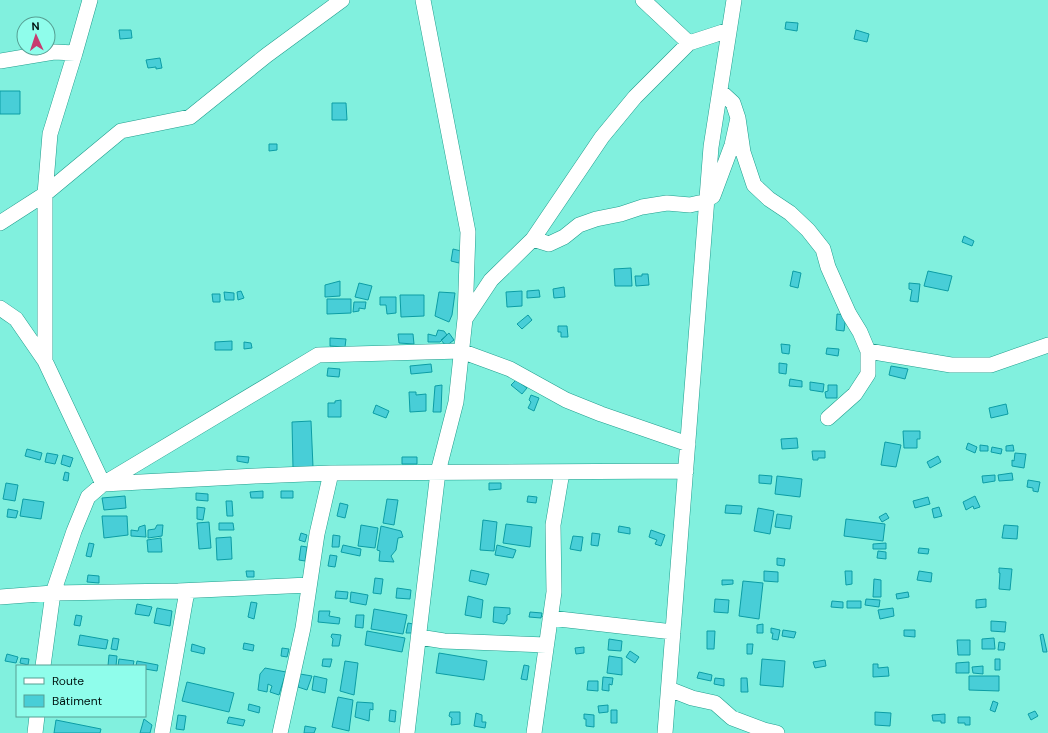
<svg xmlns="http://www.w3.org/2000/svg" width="1048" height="733" font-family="'DM Sans',sans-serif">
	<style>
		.building { fill: #48ced7; stroke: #0c9da5 }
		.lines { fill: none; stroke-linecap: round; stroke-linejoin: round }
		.minor-casing { stroke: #219e8e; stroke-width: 16 }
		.minor { stroke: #fff; stroke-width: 15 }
	</style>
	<rect width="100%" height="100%" fill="#81f0de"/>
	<path class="building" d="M786,22L798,23L797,31L785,29Z
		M119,30H131L132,38L120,39Z
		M856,30L869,34L867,42L854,39Z
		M160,58L162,68L156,69V67L148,68L146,60Z
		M0,91H20V114H0Z
		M332,103H346L347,120H332Z
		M269,144H277V150L269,151Z
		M964,236L974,241L972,246L962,242Z
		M453,249L461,251L459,263L451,261Z
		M631,268L632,286H615L614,269Z
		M793,271L801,273L798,288L790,286Z
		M928,271L952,276L948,291L924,286Z
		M642,274H648L649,285L636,286L635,276H642Z
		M340,281V296L325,297V285Z
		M359,283L372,286L368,300L355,297Z
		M909,283L920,284L918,302L910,301L912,290L909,289Z
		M564,287L565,297L554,298L553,289Z
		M539,290L540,297L527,298V291Z
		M241,291L244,298L238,300L237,292Z
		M522,291V306L507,307L506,292Z
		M224,292L234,293V300H225Z
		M439,292L455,293L452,315L449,322L435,316Z
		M212,294H220V302H213Z
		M400,295H424V316L401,317Z
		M380,297H396V313L387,314L386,305H380Z
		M327,299H351V313L327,314Z
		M354,302H366L365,309L359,308V311L353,312Z
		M837,314L846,315L844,331L836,330Z
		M528,315L532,320L522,329L517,324Z
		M558,326H567L568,337H561V332H558Z
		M438,330L444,331L447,335L440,342H428V334L436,336Z
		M449,333L454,340L446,346L441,340Z
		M398,334H413L414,344L399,343Z
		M330,338L346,339L345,347L330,346Z
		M232,341V350H215V342Z
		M244,342L251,343L252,348L244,349Z
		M781,344L790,345L789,354L782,353Z
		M827,348L839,349L838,356L826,354Z
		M779,363L787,364L786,374L779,373Z
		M431,364L432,372L411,374L410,366Z
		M891,366L908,369L905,379L889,375Z
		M328,368L340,369L339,377L327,376Z
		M790,379L802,381V387L789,386Z
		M516,380L527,388L522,394L511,385Z
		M810,382L824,384L823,392L810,390Z
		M442,385L441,412H433L435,386Z
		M828,385H837V398H826L825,392L828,391Z
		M409,392H416V395L426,394V411L410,412Z
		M531,395L539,398L534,411L528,408L531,402L529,400Z
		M341,400V417H328V403H335V401Z
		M1006,404L1008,414L991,418L989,408Z
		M376,405L389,411L386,418L373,413Z
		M311,421L313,467L293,468L292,422Z
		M903,431H920V439H917V448H904Z
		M797,438L798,448L782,449L781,439Z
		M885,442L901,445L896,467L881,465Z
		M968,443L977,447L975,453L966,449Z
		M980,445L988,446V451H980Z
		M1013,445L1014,451H1006V446Z
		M992,447L1002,449L1001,454L991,452Z
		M27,449L42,453L40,460L25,456Z
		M812,451H825V458H818V460H813Z
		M47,453L58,455L55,464L45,462Z
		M1015,453L1026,454L1024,468L1012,466V460L1014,461Z
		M63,455L73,458L70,467L61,464Z
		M237,456L249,457L248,463L237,461Z
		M938,456L941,462L930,468L927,462Z
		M402,457H417V464H402Z
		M65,472L69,473L68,481L63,480Z
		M1012,473L1013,480L999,481L998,475Z
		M759,475L772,476L771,484L759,483Z
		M995,475V481L983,483L982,476Z
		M777,476L802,479L800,497L775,494Z
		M1028,480L1040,482L1038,492L1033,491V488L1027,487Z
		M6,483L18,485L15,501L3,499Z
		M489,483H501V489L489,490Z
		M263,491V498H251L250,492Z
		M281,491H293V498H281Z
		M196,493L208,494V501L196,500Z
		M125,496L126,508L104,510L102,498Z
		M528,496L537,497L536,503L527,502Z
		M975,496L980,507L974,509L973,506L966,510L963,502Z
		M928,497L930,504L915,508L913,501Z
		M23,499L44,502L41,519L20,516Z
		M387,499L398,500L394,525L383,523Z
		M226,501H232L233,516H227Z
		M340,503L348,505L345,518L337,516Z
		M726,505L742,506L741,514L725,513Z
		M197,507L205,508L203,520L197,519Z
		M939,507L942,516L934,518L932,509Z
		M758,508L774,511L770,534L754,531Z
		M8,509L18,511L16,518L7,517Z
		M886,513L889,518L882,522L879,517Z
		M777,514L792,516L790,529L775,527Z
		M102,516H127L128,535L104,538Z
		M846,519L885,524L883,541L844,536Z
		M483,520L497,522L494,551L480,550Z
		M209,522L211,548L199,549L197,523Z
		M219,523H233L234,530H219Z
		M506,524L532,527L530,547L503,543Z
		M145,525L146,537L131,536V530L138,531L139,527Z
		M157,525H163L162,536L148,538V530L155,529Z
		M361,525L378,528L375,548L358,546Z
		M1004,525L1018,526L1017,539L1002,538Z
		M381,526L401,531L403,537L398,538L396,550L391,556L394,562L379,561L380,551L377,550Z
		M619,526L630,528V534L618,532Z
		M651,530L665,535L661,546L655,544L657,540L649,537Z
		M301,533L307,535L305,542L299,540Z
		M592,533L600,534L598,546L591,545Z
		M333,535L340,536L339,547H332Z
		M573,536L583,537L581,551L570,549Z
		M231,537L232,559L217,560L216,538Z
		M161,538L162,552H148L147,540Z
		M89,543L94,544L91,557L86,556Z
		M886,543V549H873V544Z
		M343,545L361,549L360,556L341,552Z
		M497,545L516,550L513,558L495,555Z
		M301,546L307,547L305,561L299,560Z
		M919,548L929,549L928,554L918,553Z
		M878,551L886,552V559L877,558Z
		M330,555L337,556L335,567L328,566Z
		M777,558L785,559L784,566L777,565Z
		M999,568L1012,569L1010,590L999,589L1000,573H999Z
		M471,570L489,574L486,585L469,581Z
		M246,571H254V577H247Z
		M764,571L778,572V582L764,581Z
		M845,571H852V584L846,585Z
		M919,571L932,573L931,582L917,580Z
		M88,575L99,576V583L87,582Z
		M375,578L383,579L381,594L373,593Z
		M874,579L881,580V597H873Z
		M722,580H733V584L722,585Z
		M743,581L763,583L759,619L739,616Z
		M397,588L411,590L410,599L396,598Z
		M336,591L348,592L347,599L335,598Z
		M351,592L368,595L366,605L350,602Z
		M908,592L909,597L897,599L896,594Z
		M468,596L483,600L481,618L465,615Z
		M715,599L729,600L728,613L714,612Z
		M866,599L880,600L879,607L865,605Z
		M986,599V607L976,608V600Z
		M832,601L843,602V608L831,607Z
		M847,601H861V608H847Z
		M251,602L257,603L254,619L248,617Z
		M137,604L152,607L149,616L135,614Z
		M494,607L510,608V614L507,615V620L504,624L493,622Z
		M157,608L172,611L170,626L154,623Z
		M893,608L894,616L880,619L878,610Z
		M374,609L407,615L403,634L371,629Z
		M319,611H330L329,616L340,618L339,624L318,622Z
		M530,612L542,613L541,618L529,617Z
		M76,615L82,616L80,626L74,625Z
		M356,615H364L363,628L355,627Z
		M991,621L1006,622L1005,632L991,631Z
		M408,623L413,624L412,633H406Z
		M763,624V633H757V625Z
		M771,628L780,630L778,640L772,639L773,633H771Z
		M783,630L796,632L794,638L782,636Z
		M904,630H915V637L904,636Z
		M367,631L405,638L402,652L365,645Z
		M707,631H715L714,649H707Z
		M332,634L341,635L339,646H332L333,639L331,637Z
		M1043,634L1047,652H1043L1040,635Z
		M80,635L108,640L106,649L78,645Z
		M113,638L119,639L117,650L111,649Z
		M994,638L995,649H982V639Z
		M609,639L622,641L621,651L608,650Z
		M957,640H970V655H958Z
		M999,642L1005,643L1004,650H998Z
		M244,643L254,645L253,651L243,649Z
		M192,644L205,648L204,654L191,651Z
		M747,644H753L752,654H747Z
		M584,647V653L576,654L575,648Z
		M282,648L289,649L287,657L281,656Z
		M630,651L639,657L635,663L626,657Z
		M439,653L487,661L484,680L436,673Z
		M7,654L18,657L16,663L5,661Z
		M109,655L117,656L116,666H108Z
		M609,656L622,658V675L607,673Z
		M21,658L29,659L28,665L20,663Z
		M119,659L134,661L133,666H118Z
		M323,659H332L330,667L322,666Z
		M762,659L785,661L783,687L760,685Z
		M995,659H1000V670H995Z
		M825,660L826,666L815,668L813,662Z
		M137,661L158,665L157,671L145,669V666H136Z
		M345,661L358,663L354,695L340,691Z
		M969,662V673H956V663Z
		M873,664H878V668L888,667L889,676L873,677Z
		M524,665L529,666L527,680L521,679Z
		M983,666V674L973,673L972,667Z
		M265,668L286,672L279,695L270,692L272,686L268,684L267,692L258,690L260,674Z
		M699,672L712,675L711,681L697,678Z
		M300,674L312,676L307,690L298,687Z
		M314,676L327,679L325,693L312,690Z
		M969,676H999V691L969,690Z
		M603,677L613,678L612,685L609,684V691L602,690Z
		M715,678L724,679V686L714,684Z
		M741,678H747L748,692H741Z
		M588,681H598V691L587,690Z
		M187,682L234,693L229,712L182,701Z
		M338,697L353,700L349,731L332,727Z
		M993,701L998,703L995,712L990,710Z
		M357,702L373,703V710L370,709L369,721L355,717Z
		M249,704L260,707L259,713L248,710Z
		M608,705V712L599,713L598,706Z
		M390,710L396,711L395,722L389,721Z
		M611,710H617V723H611Z
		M1035,711L1038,716L1031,720L1028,714Z
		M450,712H460V724L451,725L452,718L449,716Z
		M875,712L891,713L890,726L875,725Z
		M476,713L482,715V722H486L485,728L474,726Z
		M584,714L594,715V727L586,726V719H584Z
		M945,714V723H941V721H933L932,715Z
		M178,715L186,716L184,730L176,729Z
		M229,717L245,720L243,726L227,723Z
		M958,717H970V725H965V723H958Z
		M144,719L152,725L150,733H140Z
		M56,720L101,729L100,733H54Z
		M305,726L316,728L314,733H304Z"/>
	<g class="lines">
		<g class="minor-casing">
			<path id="minor" d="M90,0L75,53L50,134L45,194V361L103,484L318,355L461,351L510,369L566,400L601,414L688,444
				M423,0L468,232L465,319
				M643,0L689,43
				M0,61L54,52L75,53
				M738,118L743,152L754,185L769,199L790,213L808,230L823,249L828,267L840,294L849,314L860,332L868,351V374L855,394L828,418
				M0,223L45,194L121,131L190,117L267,55L342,0
				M533,239L549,244L564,237L579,225L596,219L621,214L642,207L667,203L690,205L703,202L713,196L732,145L738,118L733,103L720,91
				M0,308L16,319L45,361
				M868,351L951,365H991L1048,345
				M0,597L53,593L178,591L309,585
				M550,618L673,632
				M419,637L444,641L546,645
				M43,666L53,593L74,531L88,497L103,484L256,476L331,473L686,471
				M669,689L692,698L715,703L732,718L764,730L777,733
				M35,733L37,716
				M162,733L187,591
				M280,733L303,628L317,534L331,473
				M407,733L438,472L456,402L465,319L491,280L533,239L602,137L635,97L689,43L729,30
				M534,733L554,592L553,525L562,472
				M665,733L711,147L734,0"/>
		</g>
		<use href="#minor" class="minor"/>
	</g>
	<rect x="16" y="665" width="130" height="52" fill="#8ffdeb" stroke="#569f93"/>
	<rect x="24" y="678" width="20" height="6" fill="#ffffff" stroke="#569f93"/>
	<text x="52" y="685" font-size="12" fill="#001310">Route</text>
	<rect x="24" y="695" width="20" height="12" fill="#48ced7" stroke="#569f93"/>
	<text x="52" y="705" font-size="12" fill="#001310">Bâtiment</text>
	<g transform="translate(36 36) rotate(357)"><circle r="19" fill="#8ffdeb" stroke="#569f93"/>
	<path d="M0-3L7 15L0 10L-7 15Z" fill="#c73b6f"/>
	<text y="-6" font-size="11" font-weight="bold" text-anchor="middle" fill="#001310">N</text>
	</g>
</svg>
